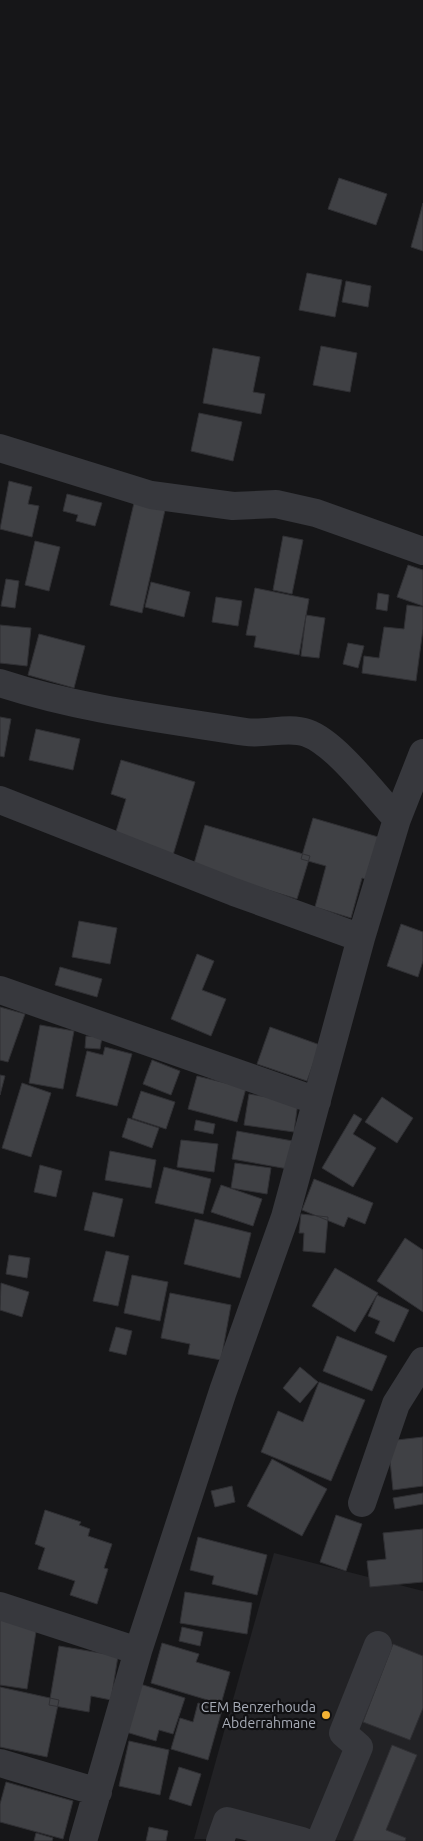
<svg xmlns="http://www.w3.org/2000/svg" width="423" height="1841" font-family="Ubuntu,sans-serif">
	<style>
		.built { fill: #222225 }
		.building { fill: #404145; stroke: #303034 }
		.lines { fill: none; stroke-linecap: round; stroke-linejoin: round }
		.minor { stroke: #37383d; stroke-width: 28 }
		.poi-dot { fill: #f2b134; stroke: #111113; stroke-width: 2 }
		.labels { text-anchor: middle; stroke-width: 4.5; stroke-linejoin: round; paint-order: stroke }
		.poi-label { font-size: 14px; fill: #a8adb8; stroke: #111113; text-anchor: end }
	</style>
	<rect width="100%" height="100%" fill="#161618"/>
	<path class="built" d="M274,1553L423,1591V1841L194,1839Z"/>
	<path class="building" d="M339,178L387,194L376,225L328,209Z
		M423,203V251L411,247Z
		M307,273L342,280L335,317L299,310Z
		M346,281L371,286L368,307L342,302Z
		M321,346L357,353L350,392L313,385Z
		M213,348L260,357L253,392L265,394L261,414L203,403Z
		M199,413L242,422L233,461L191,451Z
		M9,481L32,487L28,504L39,506L32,537L0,529Z
		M67,494L102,503L95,526L76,521L78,515L63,511Z
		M134,503L165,510L142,613L110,605Z
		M283,536L303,540L292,594L273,590Z
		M35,541L60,547L49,591L25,585Z
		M408,565L423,570V606L397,597Z
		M6,579L19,581L15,608L1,606Z
		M151,582L190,592L184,617L145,607Z
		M255,588L309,599L299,655L254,647L256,636L246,635Z
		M378,593L389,595L387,611L376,609Z
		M216,597L242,601L238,626L212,622Z
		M407,605L423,607V629L416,681L362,673L364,656L379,658L384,627L404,629Z
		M306,615L325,618L319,658L301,656Z
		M0,625L31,628L27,666L0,663Z
		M39,634L85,646L74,688L28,675Z
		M348,643L364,646L358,668L343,664Z
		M0,717L11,719L4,757L0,756Z
		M36,729L80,739L73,770L29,760Z
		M121,760L195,782L173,855L114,838L126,799L111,794Z
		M313,818L385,839L373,882L362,878L351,918L315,907L326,866L301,859Z
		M205,825L310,856L297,899L193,867Z
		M79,921L117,928L110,964L72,957Z
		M401,924L423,932V961L418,977L387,966Z
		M197,954L214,961L202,990L226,999L211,1036L171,1019Z
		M60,967L102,979L97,997L55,985Z
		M0,1007L25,1014L8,1062L0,1060Z
		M40,1025L74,1031L63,1089L29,1083Z
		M270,1027L320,1045L307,1081L257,1064Z
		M86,1036L102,1037L100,1049L85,1048Z
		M105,1047L132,1054L117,1106L76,1096L87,1051L103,1055Z
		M152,1060L180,1071L171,1095L143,1084Z
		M0,1075L5,1076L0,1095Z
		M197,1076L246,1088L237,1122L188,1109Z
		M22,1083L51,1093L31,1157L2,1148Z
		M141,1091L175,1102L166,1129L132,1118Z
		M249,1094L298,1102L294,1132L244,1125Z
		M382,1097L413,1118L397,1143L365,1122Z
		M354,1114L362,1119L353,1134L376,1148L353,1187L322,1168Z
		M128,1118L159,1128L152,1148L122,1137Z
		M196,1120L215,1124L213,1134L194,1130Z
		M237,1131L293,1141L288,1169L232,1159Z
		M181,1140L218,1144L214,1172L177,1167Z
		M110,1151L156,1160L151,1188L105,1180Z
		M235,1163L271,1168L267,1194L231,1188Z
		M40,1165L62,1171L56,1197L34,1192Z
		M164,1167L211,1179L203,1214L155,1203Z
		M314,1179L373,1203L365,1224L348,1217L344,1227L302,1210Z
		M221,1185L262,1199L253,1226L211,1212Z
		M93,1192L123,1199L114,1237L84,1230Z
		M301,1214L328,1217L325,1253L303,1251L304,1233H299Z
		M195,1219L251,1233L240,1278L184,1264Z
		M405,1238L423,1250V1312L377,1281Z
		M106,1251L129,1256L118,1306L93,1301Z
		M9,1255L30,1258L27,1278L6,1274Z
		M335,1268L378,1293L355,1332L312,1306Z
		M132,1275L168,1282L160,1321L124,1313Z
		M1,1283L29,1292L22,1317L0,1310Z
		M170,1293L231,1305L221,1360L188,1354L190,1344L161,1338Z
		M377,1295L409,1310L394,1342L375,1333L380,1321L368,1316Z
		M116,1327L132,1331L126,1355L109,1351Z
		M337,1336L387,1356L372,1391L323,1371Z
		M300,1367L318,1382L300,1403L283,1388Z
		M319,1382L365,1400L331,1481L261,1452L278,1411L303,1422Z
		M423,1437V1486L393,1490L388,1441Z
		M272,1459L327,1489L302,1536L247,1506Z
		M232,1486L235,1502L215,1507L211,1491Z
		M423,1493V1504L395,1509L393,1498Z
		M45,1510L81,1522L79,1525L90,1529L88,1536L112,1544L104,1568L108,1569L97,1604L70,1595L75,1581L38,1569L45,1548L35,1544Z
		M336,1515L362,1524L346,1571L320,1562Z
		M423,1529V1582L370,1587L367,1561L386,1559L383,1533Z
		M198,1537L267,1555L257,1595L212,1584L214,1576L190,1570Z
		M185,1592L252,1603L247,1634L180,1623Z
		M0,1619L37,1625L27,1689L0,1685Z
		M182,1627L203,1632L200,1646L179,1641Z
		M162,1643L199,1654L196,1662L230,1672L221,1704L151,1683Z
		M393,1644L423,1656V1708L410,1740L363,1722Z
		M59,1646L118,1656L111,1700L91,1696L89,1712L49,1705Z
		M140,1684L185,1698L173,1734L159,1730L156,1741L126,1732Z
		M0,1687L59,1700L47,1757L0,1747Z
		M198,1703L222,1710L208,1760L171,1749L180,1718L193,1722Z
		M129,1741L169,1750L160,1795L119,1786Z
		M392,1745L417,1755L386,1830L406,1838L405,1841H353Z
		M179,1767L201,1774L191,1806L169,1799Z
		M6,1782L73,1801L63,1839L0,1822V1804Z
		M149,1827L168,1831L166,1841H146Z
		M36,1833L53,1838L52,1841H34Z"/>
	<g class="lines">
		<path class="minor" d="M0,448L151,495L233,506L276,504L316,513L423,551
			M0,683C79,709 164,719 246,732C266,735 288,726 307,733C336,743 375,796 397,819
			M0,800L234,892L361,938
			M0,990L317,1101
			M362,1503L396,1404L423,1361
			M0,1606L138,1651
			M0,1763L98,1792
			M83,1841L138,1651L223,1391L285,1217L361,938L397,819L423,753
			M220,1841L227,1821L302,1841
			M320,1841L359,1747L343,1733L378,1645"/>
	</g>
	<circle class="poi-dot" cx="326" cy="1715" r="5"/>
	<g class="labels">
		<g class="poi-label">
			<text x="316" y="1712">CEM Benzerhouda<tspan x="316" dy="16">Abderrahmane</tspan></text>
		</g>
	</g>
</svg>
